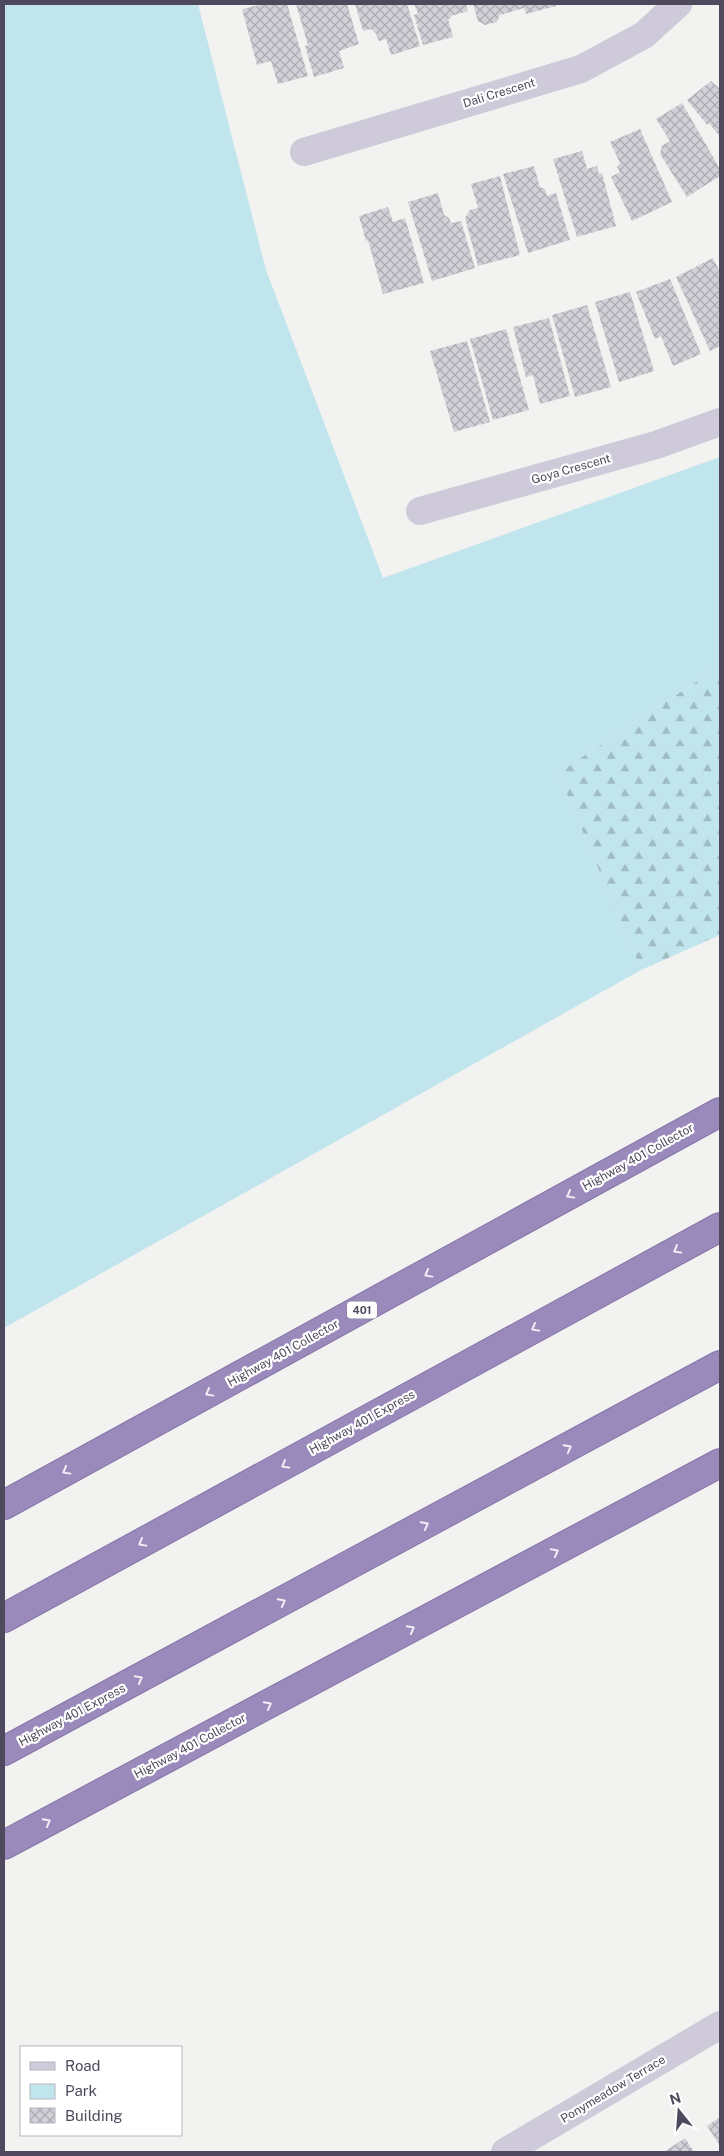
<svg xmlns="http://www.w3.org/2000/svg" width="724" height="2156" font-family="'Public Sans',sans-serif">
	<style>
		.green { fill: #c1e5ed }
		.forest { fill: url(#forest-firs) }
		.building { fill: url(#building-cross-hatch) }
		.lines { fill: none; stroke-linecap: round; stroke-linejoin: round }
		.motorway-casing { stroke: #8675a8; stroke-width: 30 }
		.minor { stroke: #cecad9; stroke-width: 28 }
		.motorway { stroke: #9a8abc; stroke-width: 28 }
		.oneway { stroke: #f0edf5 }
		.labels { text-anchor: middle; stroke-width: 4.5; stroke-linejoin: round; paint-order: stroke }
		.shield { fill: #fff; stroke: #83808d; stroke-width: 1 }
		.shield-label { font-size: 11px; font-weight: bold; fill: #4e495c }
		.street-label { font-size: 12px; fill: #4e495c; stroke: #fff }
	</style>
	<defs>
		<pattern id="forest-firs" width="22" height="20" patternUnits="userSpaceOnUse" patternTransform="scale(1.25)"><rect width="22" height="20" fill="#c1e5ed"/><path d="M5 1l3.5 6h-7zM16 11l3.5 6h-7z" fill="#9fbcc3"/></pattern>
		<pattern id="building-cross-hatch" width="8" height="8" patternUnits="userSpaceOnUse" patternTransform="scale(1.25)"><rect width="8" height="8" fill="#d3d0d7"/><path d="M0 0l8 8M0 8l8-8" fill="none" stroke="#adabb2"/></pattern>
	</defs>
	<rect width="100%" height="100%" fill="#f2f2f0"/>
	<path class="green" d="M4,4H198L266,270L383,578L720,457V666L558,773L641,970L4,1328Z"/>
	<path class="forest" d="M720,666V935L641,970L558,773Z"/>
	<path class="building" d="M264,4H287L308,76L278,84L271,61L257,65L242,9Z
		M296,4H347L359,44L339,51L344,68L314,77L305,46L308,45Z
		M355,4H407L420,46L391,55L386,39L379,41L376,34L371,29L363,31Z
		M414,4H466L468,11L451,16V18L448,19L453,37L423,45L414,15L418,14Z
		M473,4H555L556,6L526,14L524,8L500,15L497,22L485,25L478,21Z
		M711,81L720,89V137L709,123L707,125L687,100Z
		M682,103L720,169V176L687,197L660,154L662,146L670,141L656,119Z
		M640,129L672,202L632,221L611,177L620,172L617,167L620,163L610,142Z
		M582,151L587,169L597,166L599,174L602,173L616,226L577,237L553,159Z
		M534,166L540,187L545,189L547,196L556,193L570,240L528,253L503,174Z
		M500,176L520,255L478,266L465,218L470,210L478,208L471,184Z
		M438,193L444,215L449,218L451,223L461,221L475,268L432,281L408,202Z
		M388,207L393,222L405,218L424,283L383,294L368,240L366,241L359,216Z
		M713,258L720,272V346L710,351L676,277Z
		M670,279L701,354L673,366L661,336L655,339L636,292Z
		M630,292L654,371L619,382L595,302Z
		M587,305L611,387L575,397L552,315Z
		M549,318L570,396L540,404L533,375L526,377L513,327Z
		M506,329L529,410L493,420L470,339Z
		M467,341L490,422L454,432L430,351Z
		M720,2117V2146L707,2126Z
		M685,2138L694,2152H664Z"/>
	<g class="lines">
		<g class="motorway-casing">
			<path id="motorway" d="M4,1505L720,1112
				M4,1618L720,1227
				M4,1751L720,1365
				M4,1845L720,1463"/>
		</g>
		<path class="minor" d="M304,152L581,69L644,35L678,4
			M420,511L656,445L720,422
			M505,2152L720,2025"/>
		<use href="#motorway" class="motorway"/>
	</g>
	<defs><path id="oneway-chevron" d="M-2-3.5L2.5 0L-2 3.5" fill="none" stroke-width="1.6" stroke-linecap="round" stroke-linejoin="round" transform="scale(1.25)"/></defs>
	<g class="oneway">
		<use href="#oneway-chevron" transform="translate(570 1195) rotate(151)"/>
		<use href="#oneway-chevron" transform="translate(677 1250) rotate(151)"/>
		<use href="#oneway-chevron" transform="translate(428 1274) rotate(151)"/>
		<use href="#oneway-chevron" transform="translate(535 1328) rotate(151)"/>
		<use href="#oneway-chevron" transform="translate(209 1393) rotate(151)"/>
		<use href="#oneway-chevron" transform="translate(568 1448) rotate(-28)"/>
		<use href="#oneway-chevron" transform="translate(285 1465) rotate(151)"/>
		<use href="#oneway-chevron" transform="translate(66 1471) rotate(151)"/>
		<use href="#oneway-chevron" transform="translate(425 1525) rotate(-28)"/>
		<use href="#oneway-chevron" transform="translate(142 1543) rotate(151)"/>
		<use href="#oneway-chevron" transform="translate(555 1552) rotate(-28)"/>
		<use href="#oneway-chevron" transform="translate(282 1602) rotate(-28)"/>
		<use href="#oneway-chevron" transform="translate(411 1629) rotate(-28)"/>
		<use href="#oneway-chevron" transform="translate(139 1679) rotate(-28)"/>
		<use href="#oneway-chevron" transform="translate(268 1705) rotate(-28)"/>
		<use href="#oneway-chevron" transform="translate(47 1822) rotate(-28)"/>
	</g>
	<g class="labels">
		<rect class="shield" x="347" y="1301.5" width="30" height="17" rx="4"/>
		<g class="shield-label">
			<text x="362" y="1314">401</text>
		</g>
		<g class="street-label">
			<text transform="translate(499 93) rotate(-17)" y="4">Dali Crescent</text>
			<text transform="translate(571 469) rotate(-16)" y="4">Goya Crescent</text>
			<text transform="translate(638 1157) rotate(-29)" y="4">Highway 401 Collector</text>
			<text transform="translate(283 1353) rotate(-29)" y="4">Highway 401 Collector</text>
			<text transform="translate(362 1422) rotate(-29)" y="4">Highway 401 Express</text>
			<text transform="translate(72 1715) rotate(-28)" y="4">Highway 401 Express</text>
			<text transform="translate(190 1746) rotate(-28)" y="4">Highway 401 Collector</text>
			<text transform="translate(613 2089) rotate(-31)" y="4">Ponymeadow Terrace</text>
		</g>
	</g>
	<rect width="724" height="2156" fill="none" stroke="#4e495c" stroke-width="10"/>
	<rect x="20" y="2046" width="162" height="90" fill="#ffffff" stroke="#b8b6be"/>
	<rect x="30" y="2062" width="25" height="8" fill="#cecad9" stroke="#b8b6be"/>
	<text x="65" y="2071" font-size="15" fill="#4e495c">Road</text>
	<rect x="30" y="2084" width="25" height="15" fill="#c1e5ed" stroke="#b8b6be"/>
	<text x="65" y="2096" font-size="15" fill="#4e495c">Park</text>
	<rect x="30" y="2108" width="25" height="15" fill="url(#building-cross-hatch)" stroke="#b8b6be"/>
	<text x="65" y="2121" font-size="15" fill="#4e495c">Building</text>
	<g transform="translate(679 2111) rotate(343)" stroke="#ffffff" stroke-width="4" paint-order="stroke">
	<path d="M0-4L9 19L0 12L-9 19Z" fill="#4e495c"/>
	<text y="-8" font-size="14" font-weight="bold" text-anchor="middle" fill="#4e495c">N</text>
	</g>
</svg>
